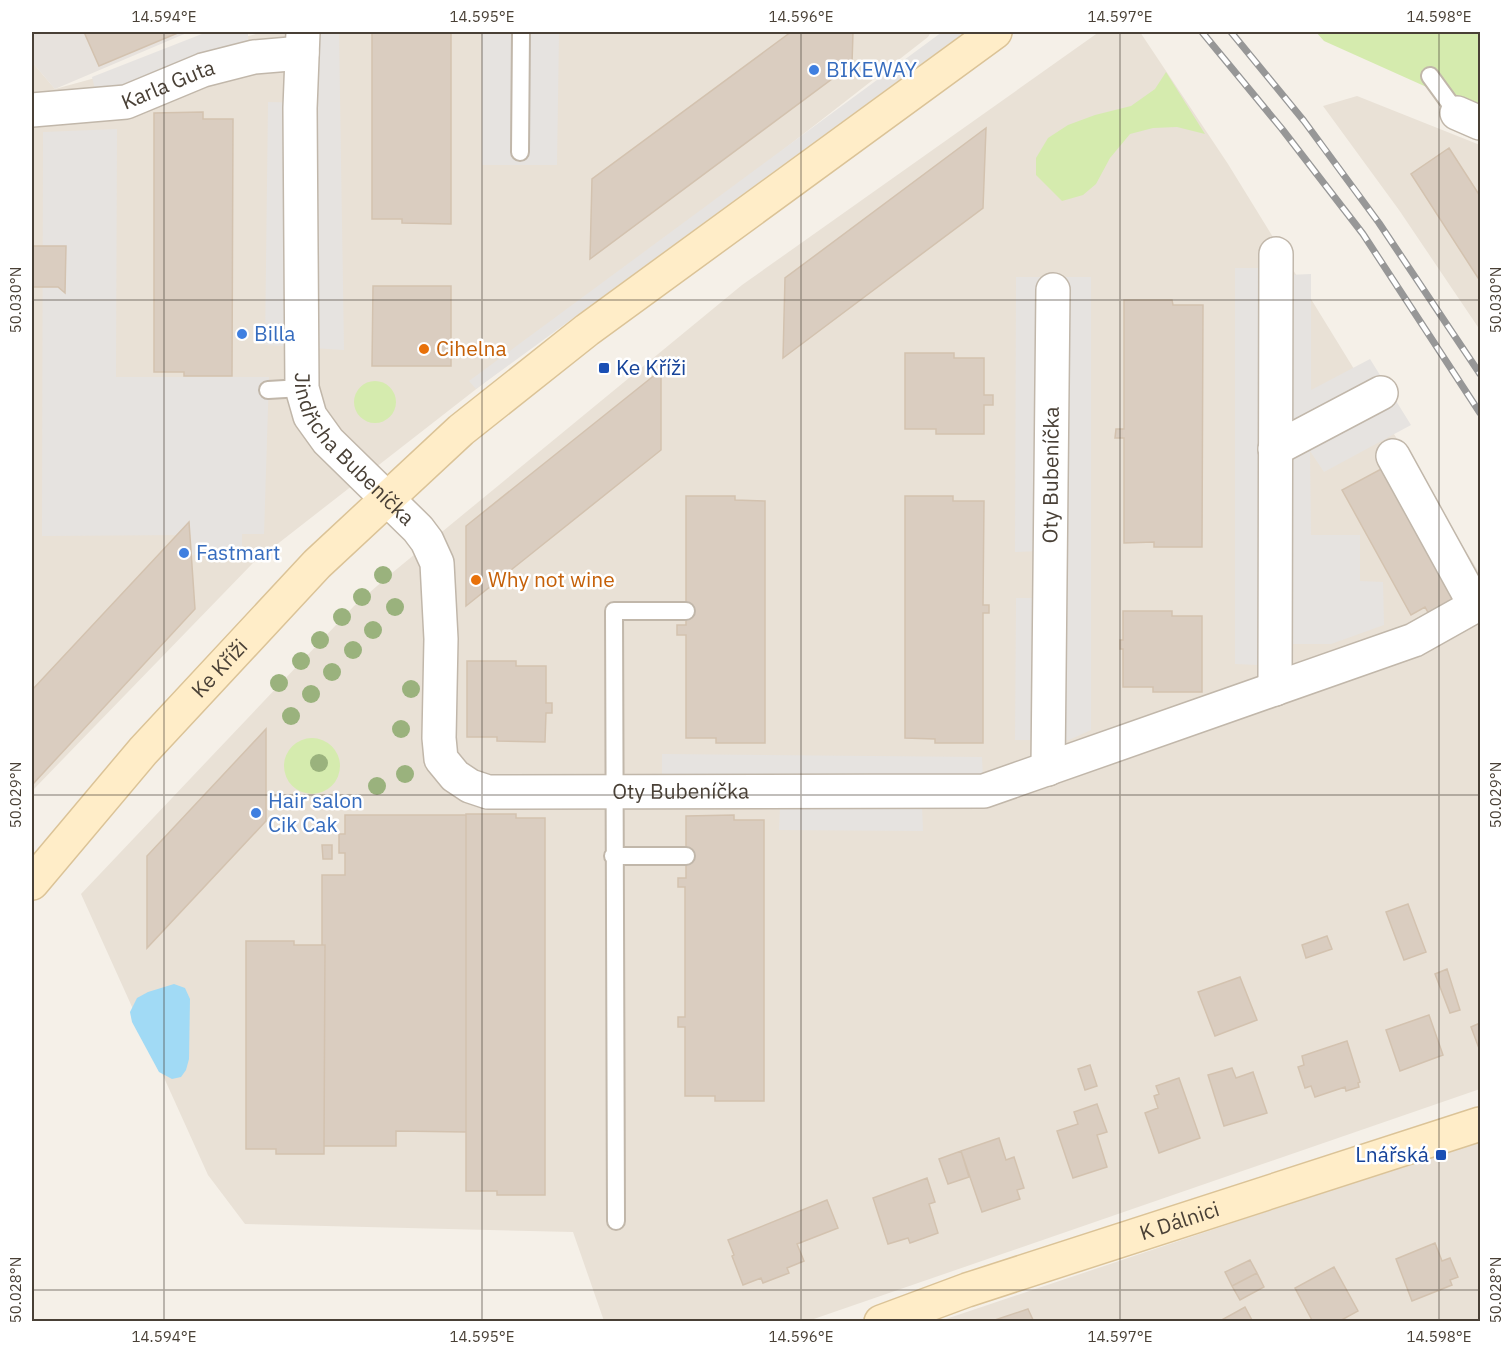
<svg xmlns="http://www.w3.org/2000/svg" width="1512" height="1353" font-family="'IBM Plex Sans',sans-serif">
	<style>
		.residential { fill: #e9e1d6 }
		.industrial { fill: #e7e2dd }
		.green { fill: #d5ebae }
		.parking { fill: #e6e3e0 }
		.water { fill: #a1daf5 }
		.building { fill: #dacdc0; stroke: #d3c2af; stroke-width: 1.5 }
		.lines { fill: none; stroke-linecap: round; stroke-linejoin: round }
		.lane-casing { stroke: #c1b7aa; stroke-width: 20 }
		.street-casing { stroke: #c1b7aa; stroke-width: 36 }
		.secondary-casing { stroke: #dbc397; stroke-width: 36 }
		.lane { stroke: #fff; stroke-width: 16 }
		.street { stroke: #fff; stroke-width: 33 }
		.secondary { stroke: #ffedc8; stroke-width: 33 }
		.rail-casing { stroke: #979797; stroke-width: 7 }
		.rail { stroke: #fff; stroke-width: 4.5; stroke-dasharray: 14; stroke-linecap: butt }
		.tree { fill: #9ab27d }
		.ticks { fill: none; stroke: #494036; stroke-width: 1.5; stroke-opacity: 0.45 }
		.shop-dot { fill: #3f7fe0; stroke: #fff; stroke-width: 2 }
		.food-dot { fill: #e8710a; stroke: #fff; stroke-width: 2 }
		.transit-dot { fill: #1a4fb4; stroke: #fff; stroke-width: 2 }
		.labels { text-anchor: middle; stroke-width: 5; stroke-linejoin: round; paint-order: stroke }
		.shop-label { font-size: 21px; fill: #366cbe; stroke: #fff; text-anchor: start }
		.street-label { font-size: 21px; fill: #494036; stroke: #fff }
		.food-label { font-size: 21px; fill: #c56008; stroke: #fff; text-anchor: start }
		.transit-label { font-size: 21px; fill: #164399; stroke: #fff; text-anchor: start }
		.neatline { fill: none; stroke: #494036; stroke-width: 2 }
		.ticks-label { font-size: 15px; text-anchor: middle; fill: #494036 }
	</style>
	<rect width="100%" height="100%" fill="#f5f0e8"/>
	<path class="residential" d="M263,32H931L928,37L253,563L32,791V62L55,89Z
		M1099,32H1140L1228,164L1480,574V1089L808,1321H604L573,1232L245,1224L208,1175L81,894L354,606L392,573L742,285Z
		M1357,96L1480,145V330L1399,210L1323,106Z
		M1480,1140V1321H940Z"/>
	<path class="industrial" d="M32,32H189L55,89L32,62Z"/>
	<path class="green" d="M1316,32H1480V111L1324,41Z
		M1166,72L1205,134L1177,127L1153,128L1130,134L1110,158L1096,184L1083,195L1062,201L1036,175V158L1048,138L1068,125L1095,115L1131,106L1155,89Z
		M354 402a21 21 0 1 1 42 0a21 21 0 1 1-42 0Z
		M284 766a28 28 0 1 1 56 0a28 28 0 1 1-56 0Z"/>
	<path class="parking" d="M207,32H248V43L157,77L96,94L92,77Z
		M315,32H339L344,350L265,345L268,102L314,103Z
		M482,32H559L557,165H482Z
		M942,32H958L961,35L476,389L469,381Z
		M117,129L116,377H269L264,534H242V554L192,555L191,535L42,536L43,132Z
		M1235,268H1286L1287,275L1311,274V390L1370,359L1411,425L1324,472L1310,451L1311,535H1360V581L1383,582L1384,625L1331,644H1287L1286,657L1258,665L1235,664Z
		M1016,277H1091V730L1069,740H1015L1016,598H1039L1040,551L1015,552Z
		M662,754L982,757L983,778L662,777Z
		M780,807H922L923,831L779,830Z"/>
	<path class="water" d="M174,984L185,988L190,999L189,1059L186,1070L181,1077L172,1079L159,1072L132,1022L130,1012L137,998L148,992Z"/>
	<path class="building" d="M84,32H180L99,66Z
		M372,32H451V224L402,223V219H372Z
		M791,32H853L852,64L590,259L592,179Z
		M203,112V119H233L232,376H184V372H154V113Z
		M986,128L983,208L783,358L785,278Z
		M1449,148L1480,196V281L1411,174Z
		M32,246H66L65,293L58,287H32Z
		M373,286H451V366H372Z
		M1124,300H1172L1173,305H1203L1202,547H1154V542L1124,543V438H1115L1116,429H1124Z
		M905,353H954V358H984V395H993V405H984V434H936V429H905Z
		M661,370V450L466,606V526Z
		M1383,468L1457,604L1431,618L1425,607L1411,615L1342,490Z
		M686,496H735V500L765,501V743H716V738H686V635H677V625H686Z
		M905,496H953V501H984L983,605H989V613H983V743H935V739L905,738Z
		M189,522L195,609L32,785V690Z
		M1123,611H1172V616H1202V692H1153V687H1123V649H1120V640H1123Z
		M467,661H516V666H546V703H552V713H546L545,742L497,741V737H467Z
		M266,729V821L147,948V856Z
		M466,814H516V818H545V1195H497V1191H466Z
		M345,815H466V1132L396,1131V1146H324L325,945H322V875H345V853H339V834H345Z
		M734,815V820H764V1101H715V1096H685V1027H678V1017H685V887H678V878H686V816Z
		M322,845H332V859H323Z
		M1408,904L1426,952L1404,960L1386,912Z
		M1327,936L1332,949L1306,958L1302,945Z
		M246,941H294V945H325L324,1154H276V1149H246Z
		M1447,969L1460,1010L1450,1013L1435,974Z
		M1240,977L1257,1020L1215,1036L1198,992Z
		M1429,1015L1443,1055L1400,1071L1386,1030Z
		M1480,1023V1051L1471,1027Z
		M1347,1041L1360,1082L1358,1083L1359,1087L1346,1091L1345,1087L1315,1097L1311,1086L1305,1088L1298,1067L1304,1065L1302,1056Z
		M1090,1065L1097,1086L1085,1090L1078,1069Z
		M1232,1068L1236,1078L1253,1072L1267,1113L1224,1126L1208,1075Z
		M1179,1078L1200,1138L1159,1153L1145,1113L1158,1108L1154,1096L1159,1094L1156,1086Z
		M1097,1104L1107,1132L1097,1135L1107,1167L1073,1178L1057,1131L1078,1124L1074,1112Z
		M999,1138L1006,1160L1014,1157L1024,1188L1017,1190L1020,1199L982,1212L961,1151Z
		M961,1151L969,1177L948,1184L939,1159Z
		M927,1178L935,1202L929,1204L938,1233L910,1243L908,1238L888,1244L873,1198Z
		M827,1200L838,1228L797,1244L804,1261L787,1268L789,1273L763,1283L761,1278L743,1285L732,1256L734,1255L728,1240Z
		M1435,1243L1442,1261L1450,1258L1458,1277L1450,1280L1452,1285L1412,1301L1396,1259Z
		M1250,1260L1257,1273L1232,1286L1225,1272Z
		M1334,1267L1358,1311L1338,1322H1313L1295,1288Z
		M1257,1273L1264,1287L1240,1300L1232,1286Z
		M1245,1307L1253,1322H1218Z
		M1028,1309L1034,1322H989Z"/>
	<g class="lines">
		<g class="lane-casing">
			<path id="lane" d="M1430,76L1457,113
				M520,152L521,32
				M268,390L302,388
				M613,856H686
				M616,1221L614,611H686"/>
		</g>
		<g class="street-casing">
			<g id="street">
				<path id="s1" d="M303,32L300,108L302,388L310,416L328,441L418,529L427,541L437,563L441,639L439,738L441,759L455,776L470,786L488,792L984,791L1414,640L1480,603"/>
				<path id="s2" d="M32,110L126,102L203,70L254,57L302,53"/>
				<path d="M1457,113L1480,123"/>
				<path d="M1275,449L1381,393"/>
				<path d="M1393,456L1475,605"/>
				<path d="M1275,689L1276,254"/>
				<path id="s3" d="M1048,769L1053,290"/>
			</g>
		</g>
		<g class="secondary-casing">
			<g id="secondary">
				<path id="s4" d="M32,883L143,751L317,564L461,430L587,330L995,32"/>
				<path id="s5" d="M881,1322L967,1290L1480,1124"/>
			</g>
		</g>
		<use href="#lane" class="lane"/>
		<use href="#street" class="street"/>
		<use href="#secondary" class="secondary"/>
		<g class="rail-casing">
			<path id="rail" d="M1202,32L1282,129L1363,234L1480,413
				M1231,32L1304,121L1379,223L1480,374"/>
		</g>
		<use href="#rail" class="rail"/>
	</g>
	<g class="tree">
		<circle cx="383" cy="575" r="9"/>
		<circle cx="362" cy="597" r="9"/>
		<circle cx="395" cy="607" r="9"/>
		<circle cx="342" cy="617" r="9"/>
		<circle cx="373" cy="630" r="9"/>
		<circle cx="320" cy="640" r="9"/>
		<circle cx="353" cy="650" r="9"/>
		<circle cx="301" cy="661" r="9"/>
		<circle cx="332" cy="672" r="9"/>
		<circle cx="279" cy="683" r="9"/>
		<circle cx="411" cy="689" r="9"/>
		<circle cx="311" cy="694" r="9"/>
		<circle cx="291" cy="716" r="9"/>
		<circle cx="401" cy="729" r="9"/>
		<circle cx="319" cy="763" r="9"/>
		<circle cx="405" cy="774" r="9"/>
		<circle cx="377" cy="786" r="9"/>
	</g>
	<path class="ticks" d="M164,32V1322M482,32V1322M801,32V1322M1120,32V1322M1439,32V1322M32,300H1480M32,795H1480M32,1290H1480"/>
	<g class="shop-dot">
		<circle cx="814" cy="70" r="6"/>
		<circle cx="242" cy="334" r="6"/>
		<circle cx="184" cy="553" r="6"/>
		<circle cx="256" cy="813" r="6"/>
	</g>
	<g class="food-dot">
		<circle cx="424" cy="349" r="6"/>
		<circle cx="476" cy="580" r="6"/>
	</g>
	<g class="transit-dot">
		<rect x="598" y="362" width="12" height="12" rx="3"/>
		<rect x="1435" y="1149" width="12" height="12" rx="3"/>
	</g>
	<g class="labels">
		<g class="shop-label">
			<text x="826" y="77">BIKEWAY</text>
			<text x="254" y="341">Billa</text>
			<text x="196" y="560">Fastmart</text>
			<text x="268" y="808">Hair salon<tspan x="268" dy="24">Cik Cak</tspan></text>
		</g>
		<g class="street-label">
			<text dy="7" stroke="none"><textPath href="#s2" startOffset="140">Karla Guta</textPath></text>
			<text dy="7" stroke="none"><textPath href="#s1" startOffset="436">Jindřicha Bubeníčka</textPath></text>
			<text dy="7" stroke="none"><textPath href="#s3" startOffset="294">Oty Bubeníčka</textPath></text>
			<text dy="7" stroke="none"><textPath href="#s4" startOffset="285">Ke Kříži</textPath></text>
			<text dy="7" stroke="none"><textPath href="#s1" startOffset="1029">Oty Bubeníčka</textPath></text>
			<text dy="7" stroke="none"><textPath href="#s5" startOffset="315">K Dálnici</textPath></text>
		</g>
		<g class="food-label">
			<text x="436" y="356">Cihelna</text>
			<text x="488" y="587">Why not wine</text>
		</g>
		<g class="transit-label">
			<text x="616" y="375">Ke Kříži</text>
			<text x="1429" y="1162" text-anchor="end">Lnářská</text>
		</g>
	</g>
	<rect width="1512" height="1353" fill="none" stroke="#ffffff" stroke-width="66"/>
	<rect x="33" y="33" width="1446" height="1287" class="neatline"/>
	<g class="ticks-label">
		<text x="164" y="22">14.594°E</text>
		<text x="482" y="22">14.595°E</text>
		<text x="801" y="22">14.596°E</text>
		<text x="1120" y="22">14.597°E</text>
		<text x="1439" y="22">14.598°E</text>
		<text transform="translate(16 300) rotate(-90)" y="5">50.030°N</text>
		<text transform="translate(1496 300) rotate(-90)" y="5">50.030°N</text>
		<text transform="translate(16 795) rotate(-90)" y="5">50.029°N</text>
		<text transform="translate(1496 795) rotate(-90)" y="5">50.029°N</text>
		<text transform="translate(16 1290) rotate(-90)" y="5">50.028°N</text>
		<text transform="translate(1496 1290) rotate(-90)" y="5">50.028°N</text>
		<text x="164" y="1342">14.594°E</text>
		<text x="482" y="1342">14.595°E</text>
		<text x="801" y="1342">14.596°E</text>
		<text x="1120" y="1342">14.597°E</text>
		<text x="1439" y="1342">14.598°E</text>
	</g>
</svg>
